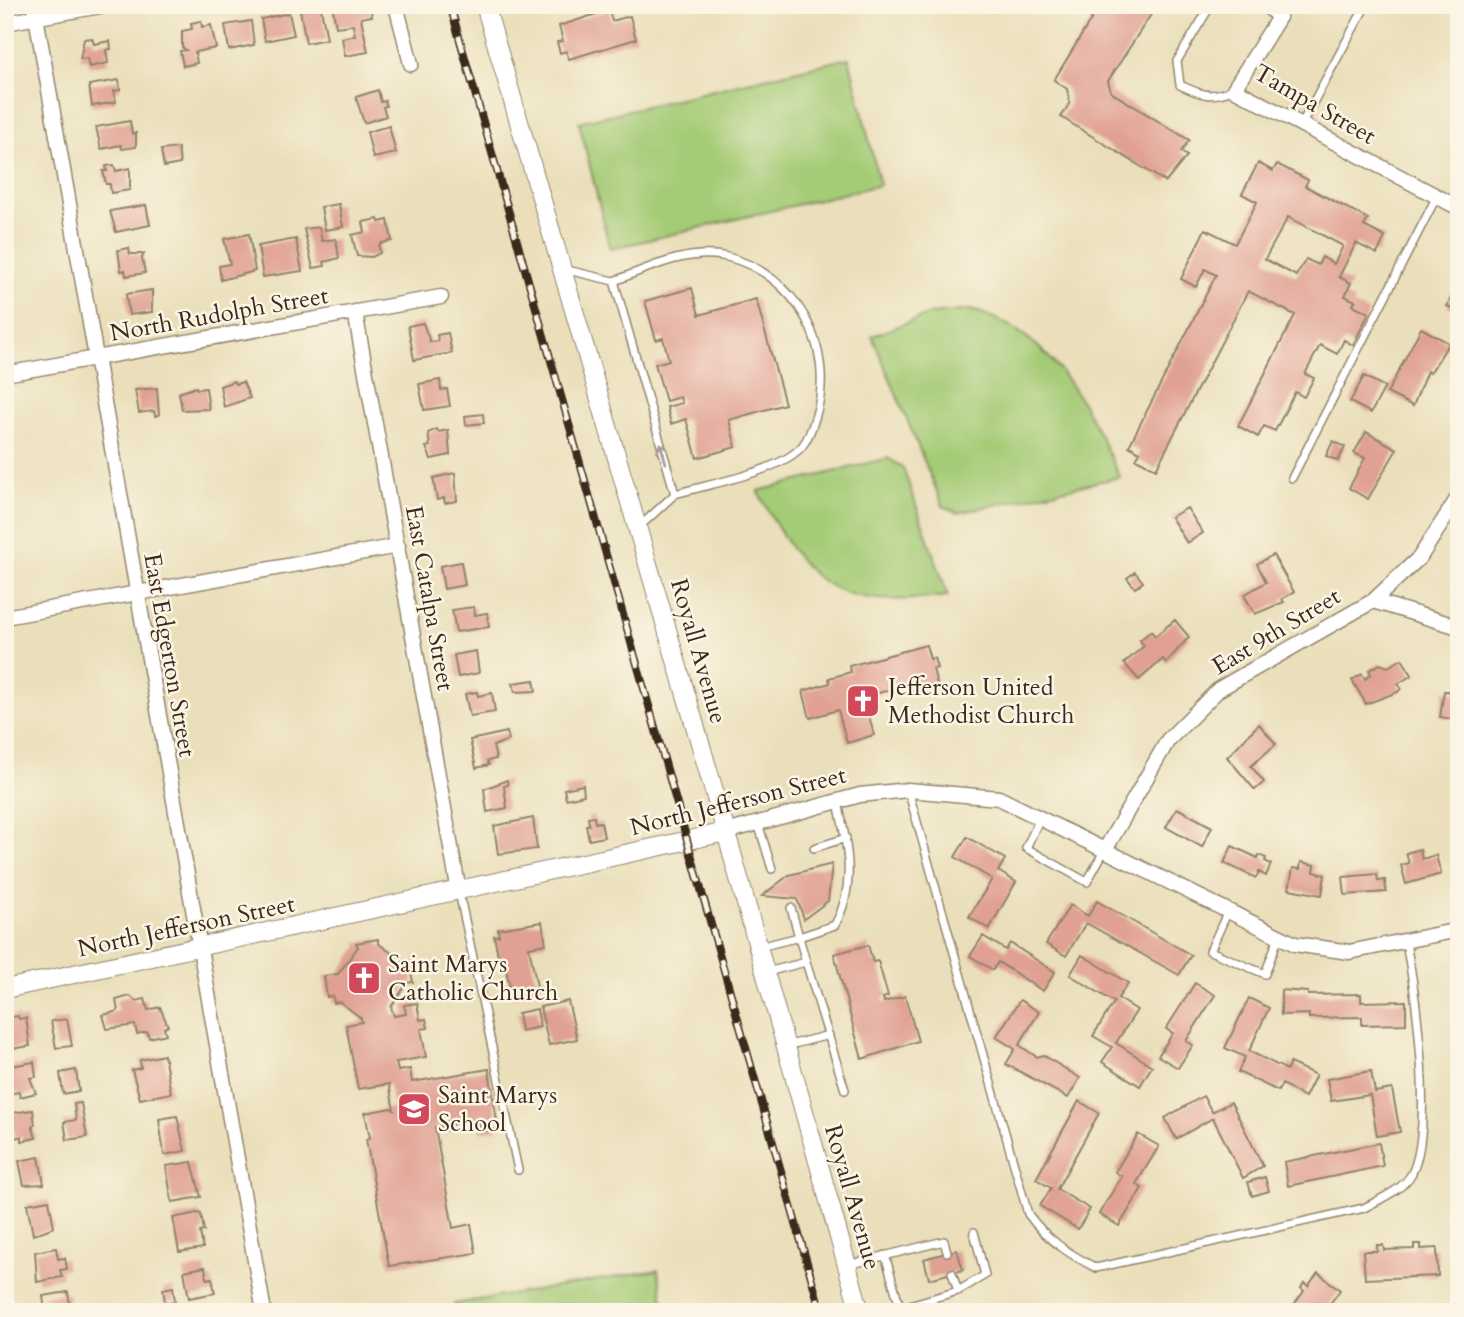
<svg xmlns="http://www.w3.org/2000/svg" width="1464" height="1317" font-family="Cardo,serif">
	<style>
		.green { fill: #a4cb76; stroke: #707a4a; stroke-width: 2 }
		.building { fill: #e0a093; fill-rule: evenodd }
		.lines { fill: none; stroke-linecap: round; stroke-linejoin: round }
		.service-casing { stroke: #92846c; stroke-width: 10 }
		.minor-casing { stroke: #92846c; stroke-width: 17 }
		.tertiary-casing { stroke: #92846c; stroke-width: 20 }
		.service { stroke: #fff; stroke-width: 7 }
		.minor { stroke: #fff; stroke-width: 14 }
		.tertiary { stroke: #fff; stroke-width: 18 }
		.rail-casing { stroke: #3b2a1e; stroke-width: 8 }
		.rail { stroke: #fcf5e5; stroke-width: 5; stroke-dasharray: 16; stroke-linecap: butt }
		.oneway { stroke: #a79f9a }
		.labels { text-anchor: middle; stroke-width: 5; stroke-linejoin: round; paint-order: stroke }
		.street-label { font-size: 24px; fill: #3b2a1e; stroke: #fcf5e5 }
		.poi-label { font-size: 24px; fill: #3b2a1e; stroke: #fcf5e5; text-anchor: start }
	</style>
	<rect width="100%" height="100%" fill="#fcf5e5"/>
	<filter id="ink" filterUnits="userSpaceOnUse"><feTurbulence type="fractalNoise" baseFrequency=".0143" numOctaves="2"/><feDisplacementMap in="SourceGraphic" scale="14" xChannelSelector="R" yChannelSelector="G"/><feConvolveMatrix kernelMatrix="1 2 1 2 8 2 1 2 1" color-interpolation-filters="sRGB"/></filter>
	<filter id="wash" filterUnits="userSpaceOnUse"><feTurbulence type="fractalNoise" baseFrequency=".00686" numOctaves="4" result="noise"/><feDisplacementMap in="SourceGraphic" scale="28" xChannelSelector="R" yChannelSelector="G"/><feGaussianBlur stdDeviation="1.57" result="paint"/><feColorMatrix in="noise" values="0 0 0 0 0 0 0 0 0 0 0 0 0 0 0 0 0 1.4 0 .05"/><feComposite in="paint" operator="in"/></filter>
	<g filter="url(#wash)">
		<rect width="100%" height="100%" fill="#eadfba"/>
		<path class="green" d="M849,58L880,185L610,249L579,122Z
			M971,310C1054,332 1086,406 1120,477L958,513L943,506L872,336L930,314Z
			M888,458L903,468L948,596C836,609 808,590 758,491Z
			M658,1270L665,1312H456L454,1304Z"/>
		<g id="blocks">
			<path class="building" d="M332,5H370L372,16L361,18L368,52L345,56L342,38L355,35L353,25L336,27Z
				M1100,5H1157L1108,81L1111,92L1189,140L1181,152L1187,156L1166,182L1061,117L1070,103L1067,89L1054,80Z
				M321,8L327,39L306,43L300,10Z
				M609,10L612,21L630,16L636,39L569,59L566,51L560,53L557,42L563,41L559,26Z
				M289,13L294,35L265,41L261,19Z
				M201,21L202,27L211,25L216,48L195,52L197,63L183,66L180,51L186,50L182,47V31L192,29L191,23Z
				M251,21L254,45L229,50L225,25Z
				M92,38L94,44L110,41L111,49L106,50L108,63L89,67L87,58L80,59L84,39Z
				M119,80L120,90L114,91L116,102L92,106L89,85Z
				M378,90L381,102L385,101L386,106L383,107L386,116L364,123L356,97Z
				M130,121L132,134L136,133V147L122,149L121,145L101,149L96,127Z
				M389,126L396,153L373,158L367,132Z
				M178,148L180,164L164,167L161,150Z
				M1258,163L1273,171L1277,164L1308,180L1305,186L1368,219L1364,226L1385,237L1377,254L1356,243L1339,277L1351,283L1345,296L1355,301L1353,305L1369,313L1353,345L1344,340L1337,354L1320,345L1305,374L1314,378L1304,397L1295,392L1275,431L1264,426L1258,437L1238,426L1295,315L1248,291L1156,469L1136,459L1140,452L1129,446L1216,275L1205,269L1196,287L1181,279L1205,229L1235,244L1257,202L1242,194ZM1288,217L1343,246L1334,264L1322,257L1318,265L1306,259L1296,276L1265,259Z
				M114,165L116,171L130,168V190L111,193L110,184H106L103,171H107L106,166Z
				M339,204L343,227L325,230L321,207Z
				M146,205L150,225L116,232L110,211Z
				M378,219L379,222L388,220L392,241L382,243L379,246L380,253L372,257L357,256L352,235L365,232L363,222Z
				M319,227L322,241L336,239L339,258L324,262L325,266L313,268L304,229Z
				M249,234L255,271L221,280L219,266L230,264L224,239Z
				M296,239L302,271L263,277L258,246Z
				M129,248L130,254H144L142,258L145,273L126,276L125,270L121,271L118,250Z
				M1459,281V312L1447,306Z
				M692,288L699,315L756,299L785,404L729,420L736,447L697,458L686,419L671,424L667,407L682,403L680,397L666,401L655,364L669,360L663,338L656,340L645,301Z
				M152,290V312L129,315L126,294Z
				M423,323L430,342L438,341L437,335L448,333L452,353L414,360L408,326Z
				M1421,328L1449,343L1430,373L1427,371L1413,406L1387,393Z
				M1364,376L1385,387L1371,413L1350,402Z
				M440,380L441,390L447,389L450,406L424,410L419,384Z
				M234,381L235,384L243,382L250,398L224,407L220,386Z
				M196,387L197,389L206,388L209,409L182,410L179,393Z
				M157,388L159,415L155,416L154,411L139,413L135,390Z
				M483,414L484,423L466,425L465,416Z
				M437,429L438,432L448,430L450,455L431,459L426,447L430,446L428,433Z
				M1366,432L1397,449L1368,499L1349,488L1365,458L1354,453Z
				M1333,441L1345,447L1338,461L1326,456Z
				M455,473L457,501L445,503L444,498L437,500L433,478Z
				M1187,508L1203,533L1187,543L1171,517Z
				M1273,555L1294,592L1282,599L1284,602L1255,614L1244,595L1266,582L1257,564Z
				M461,562L465,585L444,589L440,566Z
				M1135,572L1143,582L1135,588L1127,578Z
				M474,607L475,615L487,613L489,627L456,632L452,610Z
				M1175,620L1189,637L1166,663L1163,659L1139,680L1124,663L1144,646L1140,640L1151,631L1155,636Z
				M926,645L930,659L934,658L937,668L933,669L937,684L909,692L907,685L864,697L874,735L847,743L838,710L810,718L803,691L830,683L829,678L851,672L849,666Z
				M476,651L479,673L458,677L454,655Z
				M1402,659L1412,675L1398,684L1401,688L1398,692L1366,704L1352,680L1362,674L1365,679L1371,674L1369,670L1380,664L1388,667Z
				M534,680L536,691L515,692L513,683Z
				M1444,691L1459,692V720L1440,717Z
				M477,692L478,696L492,693L495,712L470,716L465,694Z
				M1259,724L1276,744L1251,766L1264,782L1255,790L1227,757Z
				M507,732L509,740L493,746L496,759L487,761L489,765L476,768L470,740Z
				M507,780L508,785L504,786L507,808L487,812L484,789Z
				M583,785L584,795L566,799L564,789Z
				M1177,808L1212,827L1202,847L1166,827Z
				M594,816L595,823L601,822L604,837L589,840L586,825H589L588,817Z
				M533,818L537,849L498,854L494,826Z
				M967,837L1005,859L998,871L1016,882L989,929L969,917L992,879L955,857Z
				M1232,846L1258,858L1259,855L1266,858L1265,861L1271,864L1266,876L1259,872L1256,878L1224,863Z
				M1420,849L1422,859L1436,855L1441,874L1406,884L1401,865L1409,863L1406,853Z
				M1301,862L1315,865L1314,872L1325,875L1322,895L1289,889L1293,868L1300,869Z
				M832,864L828,901L804,919L797,899L762,896L789,875Z
				M1377,874L1378,881L1385,880L1386,892L1345,895L1343,877Z
				M1097,901L1191,955L1179,975L1086,923L1066,956L1046,944L1070,905L1088,916Z
				M542,922L546,944L529,947L538,992L512,997L504,960H499L494,936H499L498,929Z
				M983,936L1006,950L1010,943L1055,972L1043,991L998,962L993,970L970,956Z
				M378,939V943L405,963L409,961L413,982L407,983L391,1007L394,1016L406,1014L404,1005L417,1003L420,1020L426,1019L428,1028L421,1029L426,1057L396,1062L398,1071L410,1069L412,1082L489,1069L498,1129L480,1132L478,1119L448,1125L449,1130L443,1131L442,1125L435,1127L453,1228L471,1224L476,1253L389,1266L366,1139L370,1138L365,1113L391,1108L394,1110L389,1084L358,1089L346,1025L362,1022L361,1018L340,1002L334,1003L333,996L327,997L324,976L338,974L358,947L356,943Z
				M868,945L873,962L878,961L888,996L883,998L884,1002L905,996L918,1041L862,1059L834,954Z
				M1082,955L1128,983L1118,998L1137,1010L1116,1043L1152,1066L1140,1086L1102,1062L1112,1047L1093,1036L1114,1002L1070,975Z
				M1195,983L1215,995L1186,1041L1193,1045L1178,1068L1158,1056L1173,1033L1166,1029Z
				M1281,990L1308,992V995L1361,994V1002L1406,1001V1024L1362,1025V1017L1309,1018V1014L1281,1015Z
				M130,996L136,1001L145,999L148,1010L160,1007L168,1026L164,1028L166,1034L149,1038L147,1032L137,1034L135,1025L107,1029L103,1015L118,1011L116,1000Z
				M1249,998L1269,1008L1249,1051L1287,1070L1290,1063L1316,1075L1305,1097L1282,1084L1278,1091L1238,1072L1245,1057L1225,1048Z
				M1020,1000L1039,1012L1019,1045L1037,1057L1043,1055L1080,1078L1068,1098L1006,1064L1015,1049L996,1037Z
				M568,1001L577,1039L549,1045L540,1007Z
				M537,1009L540,1027L521,1031L518,1013Z
				M18,1016L19,1019L26,1018L30,1046L5,1050V1018Z
				M67,1019L72,1046L56,1048L51,1021Z
				M164,1055L171,1093L140,1099L132,1070L141,1068L140,1060Z
				M34,1062L36,1077L30,1078L36,1093L20,1097L19,1092L8,1094L5,1067Z
				M76,1070L79,1091L63,1094L60,1073Z
				M1371,1071L1375,1092L1392,1089L1400,1132L1377,1136L1370,1095L1331,1101L1327,1079Z
				M1203,1096L1212,1112L1231,1102L1263,1166L1243,1178L1213,1118L1176,1139L1165,1118Z
				M1079,1101L1099,1113L1057,1189L1090,1209L1078,1229L1040,1206L1051,1188L1036,1179Z
				M81,1103L87,1137L67,1140L64,1122L76,1120L74,1104Z
				M33,1110L35,1125H32L36,1138L22,1141V1136L15,1138L11,1113Z
				M177,1116L185,1151L164,1155L159,1119Z
				M1138,1134L1159,1146L1136,1184L1142,1188L1119,1226L1099,1214L1122,1176L1115,1172Z
				M1379,1143L1383,1166L1288,1186L1284,1162Z
				M39,1157L44,1184L24,1185L19,1161Z
				M192,1162L201,1197L172,1202L166,1166Z
				M1265,1177L1269,1191L1252,1196L1248,1182Z
				M49,1200L54,1227L33,1235L27,1204Z
				M197,1213L201,1214L204,1231L200,1232L203,1248L179,1252L173,1218Z
				M1414,1244H1421V1249L1437,1248L1438,1276L1365,1279L1363,1251H1377V1245H1383L1384,1250L1414,1249Z
				M56,1248L58,1259L65,1258L67,1269L60,1270L62,1277L37,1282L35,1252Z
				M957,1250L963,1270L929,1279L924,1259Z
				M205,1267L207,1279L212,1278L215,1293L189,1298L184,1271Z
				M1318,1273L1340,1290L1324,1312H1289L1304,1291L1301,1288L1304,1283L1308,1286Z
				M173,1287L175,1301L165,1303L163,1289Z
				M68,1292L71,1312H45L43,1296Z"/>
		</g>
	</g>
	<g filter="url(#ink)">
		<use href="#blocks" fill-opacity="0" stroke="#92846c" stroke-width="2"/>
		<g class="lines">
			<g class="service-casing">
				<path id="service" d="M1211,5L1177,61L1180,85C1201,95 1212,99 1234,89
					M1301,125L1366,5
					M563,269L614,281L675,494L638,528
					M614,281C649,268 689,248 727,257C797,274 836,349 816,415C813,425 810,436 803,445C782,472 708,484 675,494
					M1292,478L1437,196
					M908,790L1028,1214C1046,1239 1069,1254 1096,1268L1364,1208C1380,1199 1403,1190 1412,1173C1434,1129 1416,994 1406,943
					M1040,818L1026,848L1087,882L1104,851
					M758,823L772,869
					M814,848L846,838
					M459,892L518,1170
					M791,908L799,937L835,925C857,884 847,845 838,802
					M1228,911L1210,951L1265,974L1279,936
					M759,947L799,937L806,962
					M767,972L806,962L845,1090
					M786,1046L829,1035
					M885,1255L900,1307
					M848,1265L944,1241L947,1252
					M958,1291L985,1275L974,1232
					M885,1312L958,1291L952,1273"/>
			</g>
			<g class="minor-casing">
				<path id="minor" d="M34,5L264,1312
					M396,5L411,64
					M1266,5L1279,17L1234,89L1459,208
					M5,23L106,5
					M355,312L459,892
					M5,374L441,297
					M1373,601L1459,627
					M5,617L398,546
					M726,832L860,795L908,790L999,798L1295,944L1349,952L1459,930
					M1105,850L1168,740L1219,689L1373,601L1420,557L1459,496"/>
			</g>
			<g class="tertiary-casing">
				<path id="tertiary" d="M485,5L726,832L860,1312
					M5,989L726,832"/>
			</g>
			<use href="#service" class="service"/>
			<use href="#minor" class="minor"/>
			<use href="#tertiary" class="tertiary"/>
			<g class="rail-casing">
				<path id="rail" d="M450,5L821,1312"/>
			</g>
			<use href="#rail" class="rail"/>
		</g>
		<defs><path id="oneway-shaft" d="M-6 0H5M1.5-3L5.5 0L1.5 3" fill="none" stroke-width="1.6" stroke-linecap="round" stroke-linejoin="round" transform="scale(1.75)"/></defs>
		<use class="oneway" href="#oneway-shaft" transform="translate(663 453) rotate(-106)"/>
	</g>
	<defs>
		<g id="church-square" transform="scale(1.75)"><rect x="-9" y="-9" width="18" height="18" rx="4" fill="#d1495b" stroke="#fcf5e5"/><path d="M-1.2-6h2.4v3.5h3.3v2.4h-3.3V6h-2.4V-.1h-3.3v-2.4h3.3Z" fill="#fff"/></g>
		<g id="school-square" transform="scale(1.75)"><rect x="-9" y="-9" width="18" height="18" rx="4" fill="#d1495b" stroke="#fcf5e5"/><path d="M0-5L7-2L0 1L-7-2ZM-4 1L0 2.5L4 1V4Q0 6-4 4Z" fill="#fff"/></g>
	</defs>
	<g fill-rule="evenodd">
		<use href="#church-square" x="863" y="701"/>
		<use href="#church-square" x="364" y="978"/>
		<use href="#school-square" x="414" y="1109"/>
	</g>
	<g class="labels">
		<g class="street-label">
			<text transform="translate(1315 104) rotate(30)" y="8">Tampa Street</text>
			<text transform="translate(219 314) rotate(-10)" y="8">North Rudolph Street</text>
			<text transform="translate(430 598) rotate(80)" y="8">East Catalpa Street</text>
			<text transform="translate(1276 631) rotate(-31)" y="8">East 9th Street</text>
			<text transform="translate(699 651) rotate(74)" y="8">Royall Avenue</text>
			<text transform="translate(170 655) rotate(80)" y="8">East Edgerton Street</text>
			<text transform="translate(738 801) rotate(-14)" y="8">North Jefferson Street</text>
			<text transform="translate(186 926) rotate(-12)" y="8">North Jefferson Street</text>
			<text transform="translate(853 1197) rotate(74)" y="8">Royall Avenue</text>
		</g>
		<g class="poi-label">
			<text x="888" y="695">Jefferson United<tspan x="888" dy="28">Methodist Church</tspan></text>
			<text x="388" y="972">Saint Marys<tspan x="388" dy="28">Catholic Church</tspan></text>
			<text x="438" y="1103">Saint Marys<tspan x="438" dy="28">School</tspan></text>
		</g>
	</g>
	<rect width="1464" height="1317" fill="none" stroke="#fcf5e5" stroke-width="28"/>
</svg>
